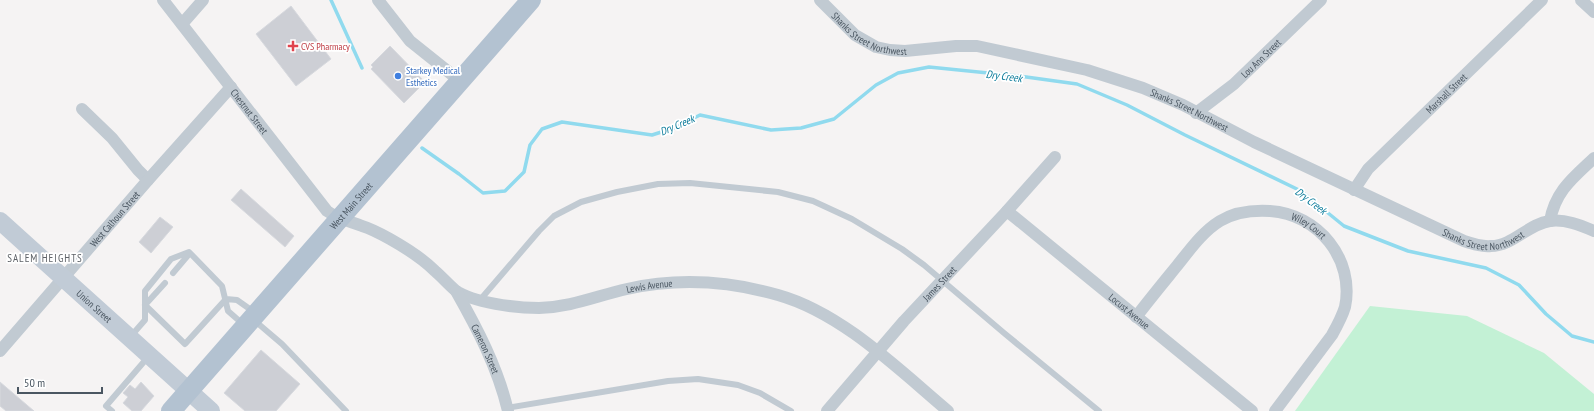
<svg xmlns="http://www.w3.org/2000/svg" width="1594" height="411" font-family="'PT Sans Narrow',sans-serif">
	<style>
		.green { fill: #c3f1d5 }
		.lines { fill: none; stroke-linecap: round; stroke-linejoin: round }
		.stream { stroke: #90daee; stroke-width: 3.5 }
		.building { fill: #cdcfd5; stroke: #d7d9de }
		.lane { stroke: #c1cad2; stroke-width: 6 }
		.street { stroke: #c1cad2; stroke-width: 12 }
		.secondary { stroke: #c1cbd6; stroke-width: 18 }
		.primary { stroke: #b3c2d1; stroke-width: 20 }
		.health-dot { fill: #e0444e; stroke: #fff; stroke-width: 1.5 }
		.shop-dot { fill: #3f7fe0; stroke: #fff; stroke-width: 1.5 }
		.labels { text-anchor: middle; stroke-width: 3.5; stroke-linejoin: round; paint-order: stroke }
		.street-label { font-size: 10px; fill: #4a5661; stroke: #fff }
		.health-label { font-size: 10px; fill: #be3a42; stroke: #fff; text-anchor: start }
		.shop-label { font-size: 10px; fill: #366cbe; stroke: #fff; text-anchor: start }
		.water-label { font-size: 11px; font-style: italic; fill: #0c7c9b; stroke: #fff }
		.neighbourhood-label { font-size: 11px; letter-spacing: 1px; fill: #5f6368; stroke: #fff }
	</style>
	<rect width="100%" height="100%" fill="#f5f3f3"/>
	<path class="green" d="M1370,306L1467,316L1544,353L1594,394V411H1295Z"/>
	<g class="lines">
		<path class="stream" d="M331,0L362,68
			M422,148L459,174L483,193L505,191L524,172L530,145L542,129L562,122L652,135L674,128L700,115L771,130L801,128L834,119L876,85L898,73L929,67L1019,76L1077,84L1127,105L1185,135L1301,191L1344,226L1408,251L1486,268L1519,285L1546,314L1572,336L1594,342"/>
	</g>
	<path class="building" d="M291,6L331,59L296,86L256,34Z
		M390,46L425,82L404,103L371,69L373,67L371,65Z
		M241,189L294,236L285,247L231,200Z
		M160,217L173,227L151,253L139,242Z
		M261,350L300,384L276,411H245L224,393Z
		M0,382L34,411H6L0,406Z
		M141,382L154,396L141,411H132L123,403L128,397L123,393L130,385L135,389Z"/>
	<g class="lines">
		<path class="lane" d="M173,273L190,253
			M226,299L237,300L254,312
			M480,300L539,231L554,216L581,202L617,192L658,184L690,183L778,192L813,201L852,219L902,249L924,265L1004,333L1099,411
			M145,305L185,344L226,299
			M145,305L165,283
			M255,321L282,344L346,411
			M131,336L145,320V291L171,259L189,252L222,286L228,311L244,325
			M507,408L668,381L698,379L738,385L760,393L791,411
			M112,411L106,406L148,357"/>
		<g class="street">
			<path id="s1" d="M163,0L327,211C338,219 349,221 362,226C372,229 381,234 390,239C406,248 422,258 435,271C442,277 448,284 455,290C473,303 517,308 539,308C572,307 596,296 627,289C676,278 729,281 778,295C842,313 898,369 948,411"/>
			<path d="M378,0L410,41L460,81"/>
			<path id="s2" d="M820,0L855,35L876,47L890,50L905,51L956,46H977L1087,70L1143,88L1183,105L1254,142L1464,241C1473,244 1482,247 1491,246C1513,246 1528,224 1550,221C1565,219 1580,225 1594,231"/>
			<path d="M1581,0L1594,12"/>
			<path d="M182,24L203,0"/>
			<path d="M82,109L112,138L138,170L148,180"/>
			<path id="s3" d="M1196,113L1234,84L1321,0"/>
			<path id="s4" d="M1354,190L1368,169L1542,0"/>
			<path id="s5" d="M1007,211L1252,411"/>
			<path d="M1550,221C1555,191 1574,177 1594,158"/>
			<path id="s6" d="M456,291C477,328 498,368 508,411"/>
			<path id="s7" d="M1136,317C1149,300 1163,283 1176,267C1189,251 1202,232 1220,221C1235,212 1253,210 1270,211C1318,214 1355,259 1345,307C1342,317 1337,326 1332,335L1275,411"/>
			<path id="s8" d="M0,351L148,180L231,87"/>
			<path id="s9" d="M827,411L904,321L1007,211L1055,157"/>
		</g>
		<path class="secondary" id="s10" d="M0,221L211,411"/>
		<path class="primary" id="s11" d="M171,411L531,0"/>
	</g>
	<path class="health-dot" d="M291 40h4v4h4v4h-4v4h-4v-4h-4v-4h4z"/>
	<circle class="shop-dot" cx="398" cy="76" r="4"/>
	<g class="labels">
		<g class="street-label">
			<text dy="4" stroke="none"><textPath href="#s2" startOffset="62">Shanks Street Northwest</textPath></text>
			<text dy="4" stroke="none"><textPath href="#s3" startOffset="85">Lou Ann Street</textPath></text>
			<text dy="4" stroke="none"><textPath href="#s4" startOffset="134">Marshall Street</textPath></text>
			<text dy="4" stroke="none"><textPath href="#s2" startOffset="398">Shanks Street Northwest</textPath></text>
			<text dy="4" stroke="none"><textPath href="#s1" startOffset="141">Chestnut Street</textPath></text>
			<text dy="4" stroke="none"><textPath href="#s11" startOffset="273">West Main Street</textPath></text>
			<text dy="4" stroke="none"><textPath href="#s8" startOffset="175">West Calhoun Street</textPath></text>
			<text dy="4" stroke="none"><textPath href="#s7" startOffset="222">Wiley Court</textPath></text>
			<text dy="4" stroke="none"><textPath href="#s2" startOffset="722">Shanks Street Northwest</textPath></text>
			<text dy="4" stroke="none"><textPath href="#s9" startOffset="170">James Street</textPath></text>
			<text dy="4" stroke="none"><textPath href="#s1" startOffset="619">Lewis Avenue</textPath></text>
			<text dy="4" stroke="none"><textPath href="#s10" startOffset="127">Union Street</textPath></text>
			<text dy="4" stroke="none"><textPath href="#s5" startOffset="158">Locust Avenue</textPath></text>
			<text dy="4" stroke="none"><textPath href="#s6" startOffset="65">Cameron Street</textPath></text>
		</g>
		<g class="health-label">
			<text x="301" y="50">CVS Pharmacy</text>
		</g>
		<g class="shop-label">
			<text x="406" y="74">Starkey Medical<tspan x="406" dy="12">Esthetics</tspan></text>
		</g>
		<g class="water-label">
			<text transform="translate(1004 76) rotate(7)" y="4">Dry Creek</text>
			<text transform="translate(677 125) rotate(-23)" y="4">Dry Creek</text>
			<text transform="translate(1311 201) rotate(37)" y="4">Dry Creek</text>
		</g>
		<g class="neighbourhood-label">
			<text x="45" y="262">SALEM HEIGHTS</text>
		</g>
	</g>
	<path d="M18 387v6h84v-6" fill="none" stroke="#4a5661" stroke-width="2"/>
	<text x="24" y="387" font-size="12" fill="#4a5661" stroke="#ffffff" stroke-width="3" paint-order="stroke">50 m</text>
</svg>
